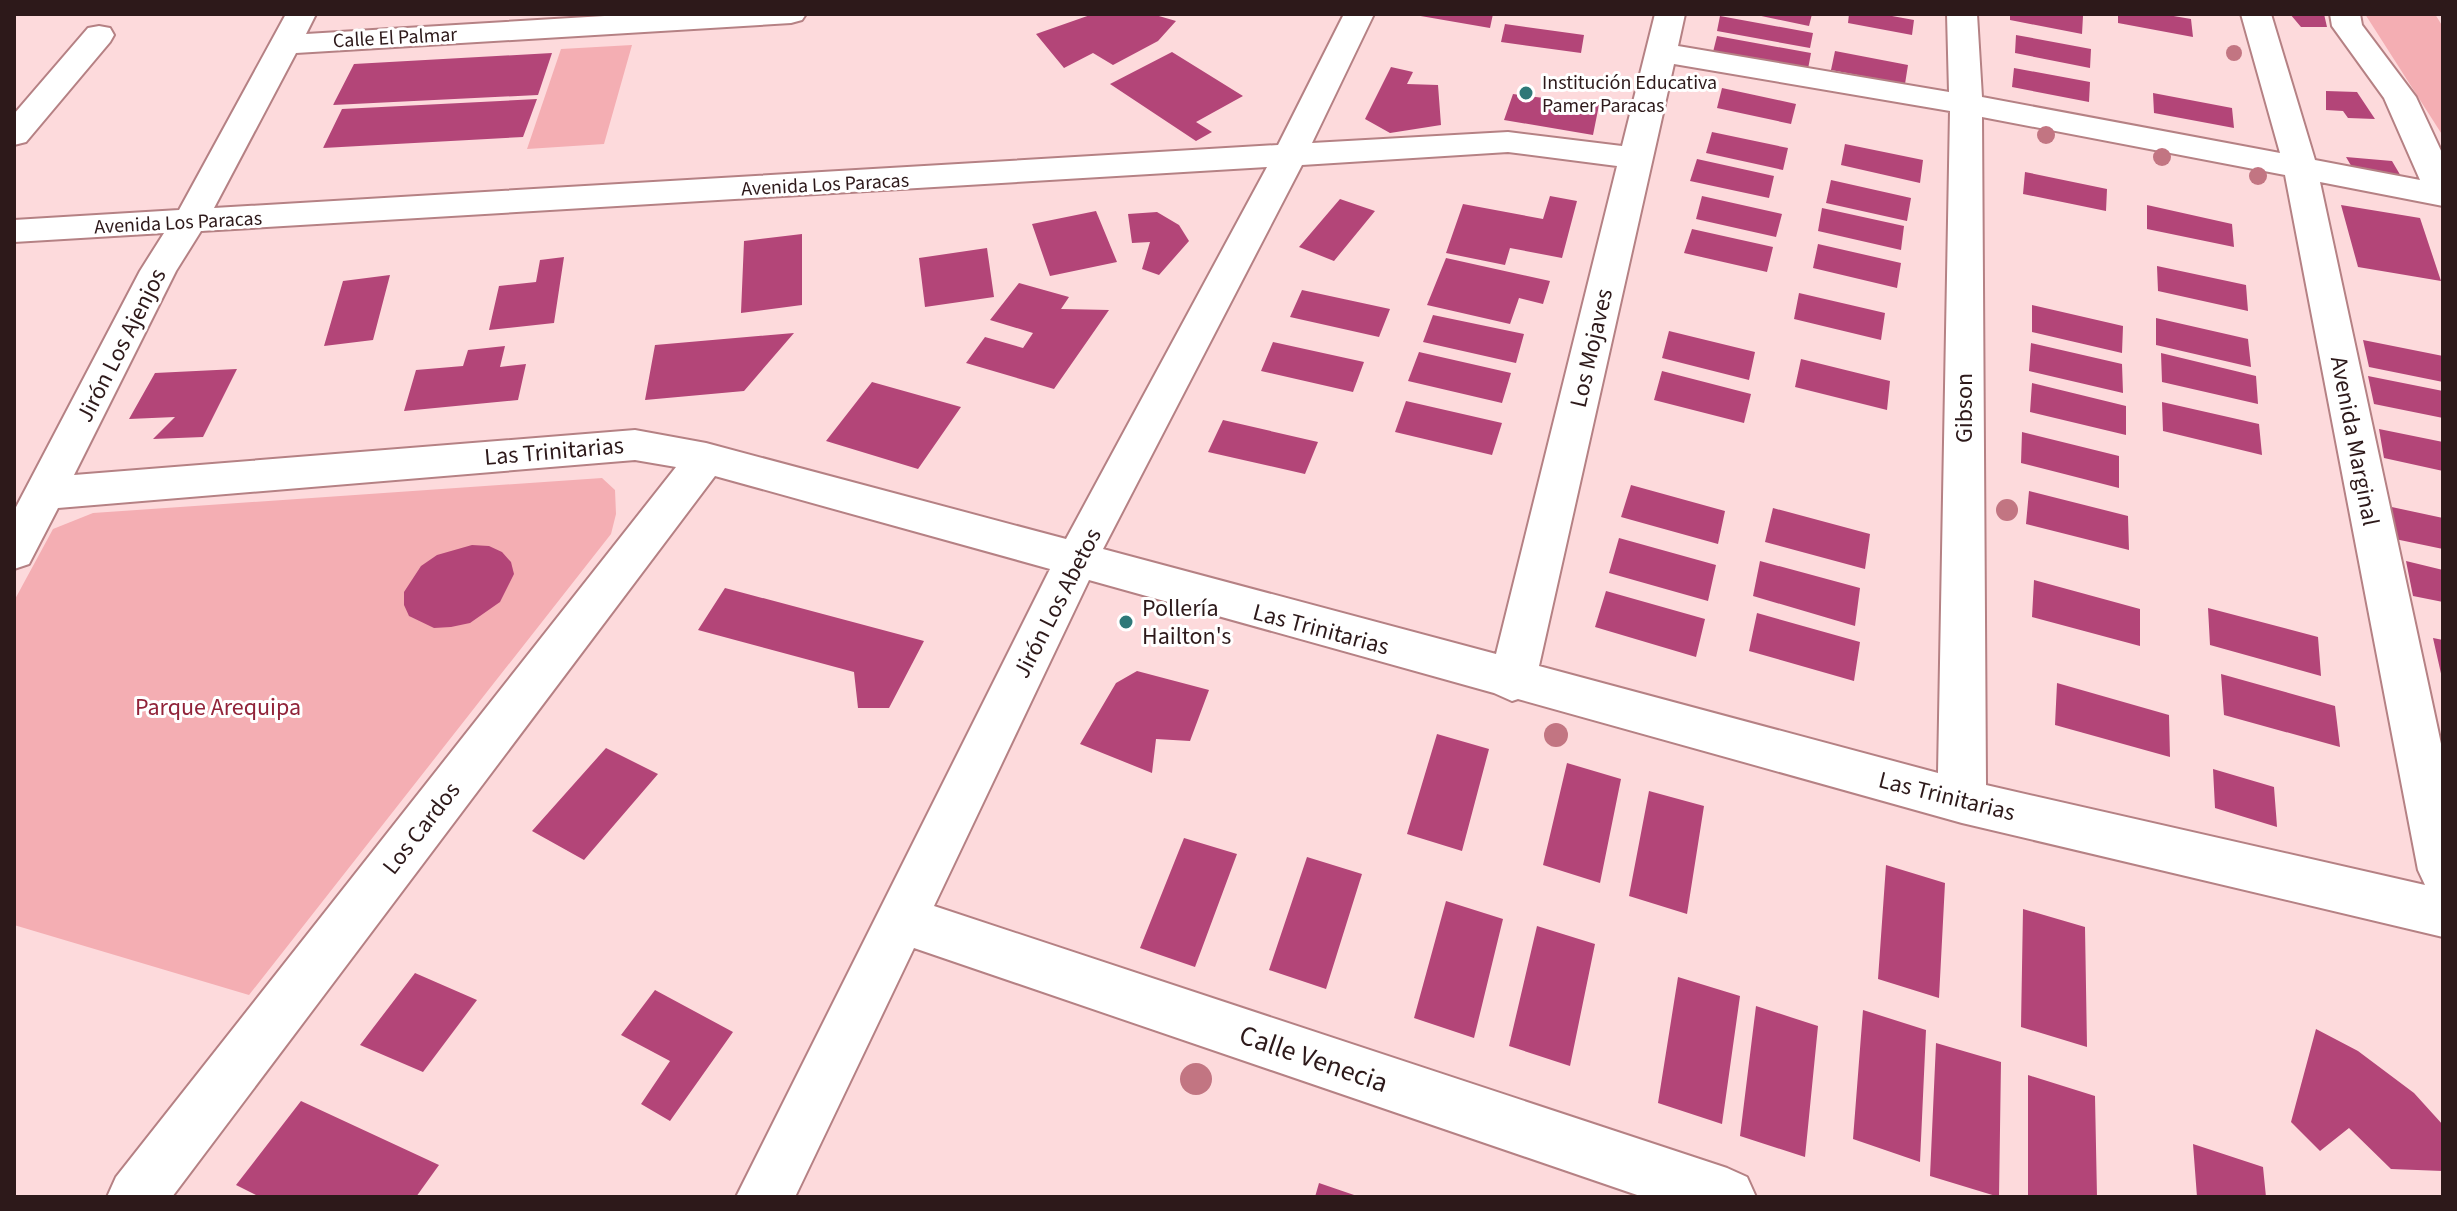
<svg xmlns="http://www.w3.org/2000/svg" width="2457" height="1211" font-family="'Source Sans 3',sans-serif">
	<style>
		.green { fill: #f4aeb3 }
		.building { fill: #b34578 }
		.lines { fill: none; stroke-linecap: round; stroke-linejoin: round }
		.minor-casing { stroke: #b58184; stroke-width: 4 }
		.minor { fill: #fff; fill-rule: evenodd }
		.tree { fill: #c27582 }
		.poi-dot { fill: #2f7878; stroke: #fff; stroke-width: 3 }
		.labels { text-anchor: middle; stroke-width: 6; stroke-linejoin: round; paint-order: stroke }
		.far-street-label { font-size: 20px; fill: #2d191a; stroke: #fff }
		.far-poi-label { font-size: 20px; fill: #2d191a; stroke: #fff; text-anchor: start }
		.street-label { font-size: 24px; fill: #2d191a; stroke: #fff }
		.poi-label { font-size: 24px; fill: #2d191a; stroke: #fff; text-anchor: start }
		.park-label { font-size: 24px; fill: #912339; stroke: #fff }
		.near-street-label { font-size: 28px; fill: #2d191a; stroke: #fff }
	</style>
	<rect width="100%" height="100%" fill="#fddadc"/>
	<path class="green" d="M2365,14H2435L2443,27V136Z
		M632,45L604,144L527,149L561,49Z
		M602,478L615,490L616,514L611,534L249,995L14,925V601L53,529L93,513Z"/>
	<path class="building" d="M1093,14H1152L1176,21L1158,41L1113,65L1093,53L1064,68L1036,34Z
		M1409,14H1493L1490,28Z
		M1752,14H1812L1809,26Z
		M1849,14H1881L1914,20L1912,35L1848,23Z
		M2010,14L2083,16L2082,34L2010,20Z
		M2118,14H2162L2191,19L2193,37L2118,23Z
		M2290,14H2324L2327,27H2301Z
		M1720,16L1813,33L1810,48L1717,31Z
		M1505,24L1584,35L1581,53L1501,42Z
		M2016,35L2091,49L2090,68L2015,53Z
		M1717,36L1811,53L1808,69L1713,52Z
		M1835,51L1908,65L1905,84L1831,70Z
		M1172,52L1243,96L1196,122L1212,132L1196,141L1110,84Z
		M552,53L538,95L333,105L354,64Z
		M1391,67L1413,72L1407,84L1438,85L1441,125L1390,133L1365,119Z
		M2014,68L2090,82L2089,102L2012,87Z
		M1722,88L1796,104L1791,124L1717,108Z
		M2326,91L2357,92L2375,119L2348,118L2343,111L2326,110Z
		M2153,93L2232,108L2234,128L2154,113Z
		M1513,94L1599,105L1593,135L1504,120Z
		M537,99L523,137L323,148L342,109Z
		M1712,132L1788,148L1783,170L1706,153Z
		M1845,144L1923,160L1920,183L1841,165Z
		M2346,157L2392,161L2402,178L2356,174Z
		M1697,159L1774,176L1769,198L1690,181Z
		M2025,172L2107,189L2106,211L2023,194Z
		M1831,180L1911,198L1907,221L1826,203Z
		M1550,196L1577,201L1562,258L1510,248L1505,265L1446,253L1463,204L1543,219Z
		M1702,196L1782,214L1776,237L1696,219Z
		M1340,199L1375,211L1334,261L1299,247Z
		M2147,205L2232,224L2234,247L2147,229Z
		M2341,205L2420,218L2441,281L2358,267Z
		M1822,208L1904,226L1901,250L1818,231Z
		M1096,211L1117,262L1050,276L1032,224Z
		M1157,212L1179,225L1189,241L1159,275L1142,269L1150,242L1132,243L1128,214Z
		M1692,229L1773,247L1767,272L1684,253Z
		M802,234V305L741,313L744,241Z
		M1818,244L1901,263L1897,288L1813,268Z
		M987,248L994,297L925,307L919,258Z
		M564,257L554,323L489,330L499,286L536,282L540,260Z
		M1446,258L1550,281L1543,304L1519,298L1510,324L1427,305Z
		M2157,266L2246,285L2248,311L2158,291Z
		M390,275L373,340L324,346L343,281Z
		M1019,283L1069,297L1061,309L1109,310L1054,389L966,363L985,337L1023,348L1033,333L990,320Z
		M1302,290L1390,309L1379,337L1290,317Z
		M1799,293L1885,313L1881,340L1794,319Z
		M2032,305L2123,326L2122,353L2032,332Z
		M1433,315L1524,334L1516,363L1423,342Z
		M2156,318L2248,339L2251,367L2156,345Z
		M1669,331L1755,352L1749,380L1662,358Z
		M794,333L744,391L645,400L655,345Z
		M2363,340L2443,356V382L2369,367Z
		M1273,342L1364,362L1353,392L1261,371Z
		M2031,343L2122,364L2123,393L2029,371Z
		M505,346L500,367L526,364L518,400L404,411L416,370L463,366L468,350Z
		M1419,352L1511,373L1502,403L1408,381Z
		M2161,353L2256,376L2258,404L2162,382Z
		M1801,359L1890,381L1887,410L1795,387Z
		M237,369L203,437L153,439L175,417L129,419L155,373Z
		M1662,371L1751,394L1744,423L1654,400Z
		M2368,376L2443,391V418L2374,404Z
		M872,382L961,407L918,469L826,441Z
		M2032,383L2126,406V435L2030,412Z
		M1406,401L1502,423L1492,455L1395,432Z
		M2162,402L2259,424L2262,455L2163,431Z
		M1223,420L1318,442L1305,474L1208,452Z
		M2379,429L2443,442V471L2384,458Z
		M2022,432L2119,456V488L2021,463Z
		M1631,485L1725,511L1718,544L1621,517Z
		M2029,491L2128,516L2129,550L2026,524Z
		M2387,506L2443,518V549L2395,539Z
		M1773,508L1870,534L1865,569L1765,542Z
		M1619,538L1716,565L1708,601L1609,573Z
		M472,545L489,546L502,552L511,562L514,574L500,602L470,623L451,627L434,628L409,616L404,605V592L421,566L437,555Z
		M1760,561L1860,588L1855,626L1753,596Z
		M2406,561L2443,570V602L2413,596Z
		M2034,580L2140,609V646L2032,617Z
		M725,588L924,641L889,708H858L854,672L698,630Z
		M1606,591L1705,619L1696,657L1595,627Z
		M2208,608L2318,637L2321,676L2210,645Z
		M1757,613L1860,642L1854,681L1749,651Z
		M2433,638L2443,640V678H2442Z
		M1137,671L1209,690L1190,741L1156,739L1152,773L1080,744L1116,683Z
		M2221,674L2335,706L2340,747L2224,715Z
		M2057,683L2169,715L2170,757L2055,725Z
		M1437,734L1489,749L1462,851L1407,834Z
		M606,748L658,774L584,860L532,831Z
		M1567,763L1621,779L1600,883L1543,865Z
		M2213,769L2274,787L2277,827L2215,808Z
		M1649,791L1704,806L1687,914L1629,896Z
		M1184,838L1237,854L1195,967L1140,948Z
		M1307,857L1362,874L1326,989L1269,970Z
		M1886,865L1945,883L1939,998L1878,979Z
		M1446,901L1503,919L1474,1038L1414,1018Z
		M2023,909L2085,927L2087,1047L2021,1027Z
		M1537,926L1595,944L1570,1066L1509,1046Z
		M415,973L477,1000L423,1072L360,1045Z
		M1678,977L1740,996L1722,1124L1658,1103Z
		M655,990L733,1032L670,1121L641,1104L670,1061L621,1035Z
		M1756,1006L1818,1026L1805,1157L1740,1136Z
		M1863,1010L1926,1030L1920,1162L1853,1139Z
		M2316,1029L2358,1051L2414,1093L2443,1125V1171L2391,1169L2349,1128L2320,1151L2291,1122Z
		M1936,1043L2001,1062L1999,1197L1930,1176Z
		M2028,1075L2095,1096L2097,1197H2028Z
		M301,1101L439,1165L416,1197H260L236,1185Z
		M2193,1144L2263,1167L2266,1197H2197Z
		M1319,1183L1357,1196V1197H1315Z"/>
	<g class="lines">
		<g class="minor-casing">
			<path id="minor" d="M286,14H316L306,34L638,14H806L802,20L791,23L296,53L214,208L1278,145L1344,14H1374L1312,143L1508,132L1622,146L1655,14H1685L1678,46L1949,92L1947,14H1977L1982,97L2280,153L2241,14H2271L2315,160L2420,180L2384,98L2332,26L2330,14H2360L2362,25L2416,97L2443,155V206L2320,182L2443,753V937L1962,823L1518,699L1512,701L1494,693L1089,580L934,906L1727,1168L1747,1177L1756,1197H1643L914,948L795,1197H736L1050,569L715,476L172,1197H107L116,1177L676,467L635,460L58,508L29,564L14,569V511L140,271L164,233L14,242V220L179,210ZM1674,64L1950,111L1938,773L1539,666ZM1982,117L2285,175L2418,870L2425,885L1986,785ZM1508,152L1617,166L1496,654L1103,549L1302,165ZM1267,167L1066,539L706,443L635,430L74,475L176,271L201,231Z
				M99,26L110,28L114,35L110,42L26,142L14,145V114L88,28Z"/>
		</g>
		<use href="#minor" class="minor"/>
	</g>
	<g class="tree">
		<circle cx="2234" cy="53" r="8"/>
		<circle cx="2046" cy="135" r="9"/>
		<circle cx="2162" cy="157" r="9"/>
		<circle cx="2258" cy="176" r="9"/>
		<circle cx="2007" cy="510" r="11"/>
		<circle cx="1556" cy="735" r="12"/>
		<circle cx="1196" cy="1079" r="16"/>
	</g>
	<g class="poi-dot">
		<circle cx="1526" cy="93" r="8"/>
		<circle cx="1126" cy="622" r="8"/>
	</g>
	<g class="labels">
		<g class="far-street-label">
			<text transform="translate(395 37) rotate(-3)" y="7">Calle El Palmar</text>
			<text transform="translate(825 184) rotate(-3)" y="7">Avenida Los Paracas</text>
			<text transform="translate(178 222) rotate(-3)" y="7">Avenida Los Paracas</text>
		</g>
		<g class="far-poi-label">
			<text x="1542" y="89">Institución Educativa<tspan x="1542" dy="23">Pamer Paracas</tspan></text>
		</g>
		<g class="street-label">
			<text transform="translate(121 345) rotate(-63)" y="8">Jirón Los Ajenjos</text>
			<text transform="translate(1591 348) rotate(-77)" y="8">Los Mojaves</text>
			<text transform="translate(1964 408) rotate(-90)" y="8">Gibson</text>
			<text transform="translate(2355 441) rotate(79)" y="8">Avenida Marginal</text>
			<text transform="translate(554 451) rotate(-5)" y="8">Las Trinitarias</text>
			<text transform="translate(1057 603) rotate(-63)" y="8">Jirón Los Abetos</text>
			<text transform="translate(1321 629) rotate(15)" y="8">Las Trinitarias</text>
			<text transform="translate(1947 796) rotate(14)" y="8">Las Trinitarias</text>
			<text transform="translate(421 828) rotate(-52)" y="8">Los Cardos</text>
		</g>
		<g class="poi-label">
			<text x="1142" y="616">Pollería<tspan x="1142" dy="28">Hailton's</tspan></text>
		</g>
		<g class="park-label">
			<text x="218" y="715">Parque Arequipa</text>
		</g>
		<g class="near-street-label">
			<text transform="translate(1314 1058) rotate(19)" y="10">Calle Venecia</text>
		</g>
	</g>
	<rect width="2457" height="1211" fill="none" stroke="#2d191a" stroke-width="32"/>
</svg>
